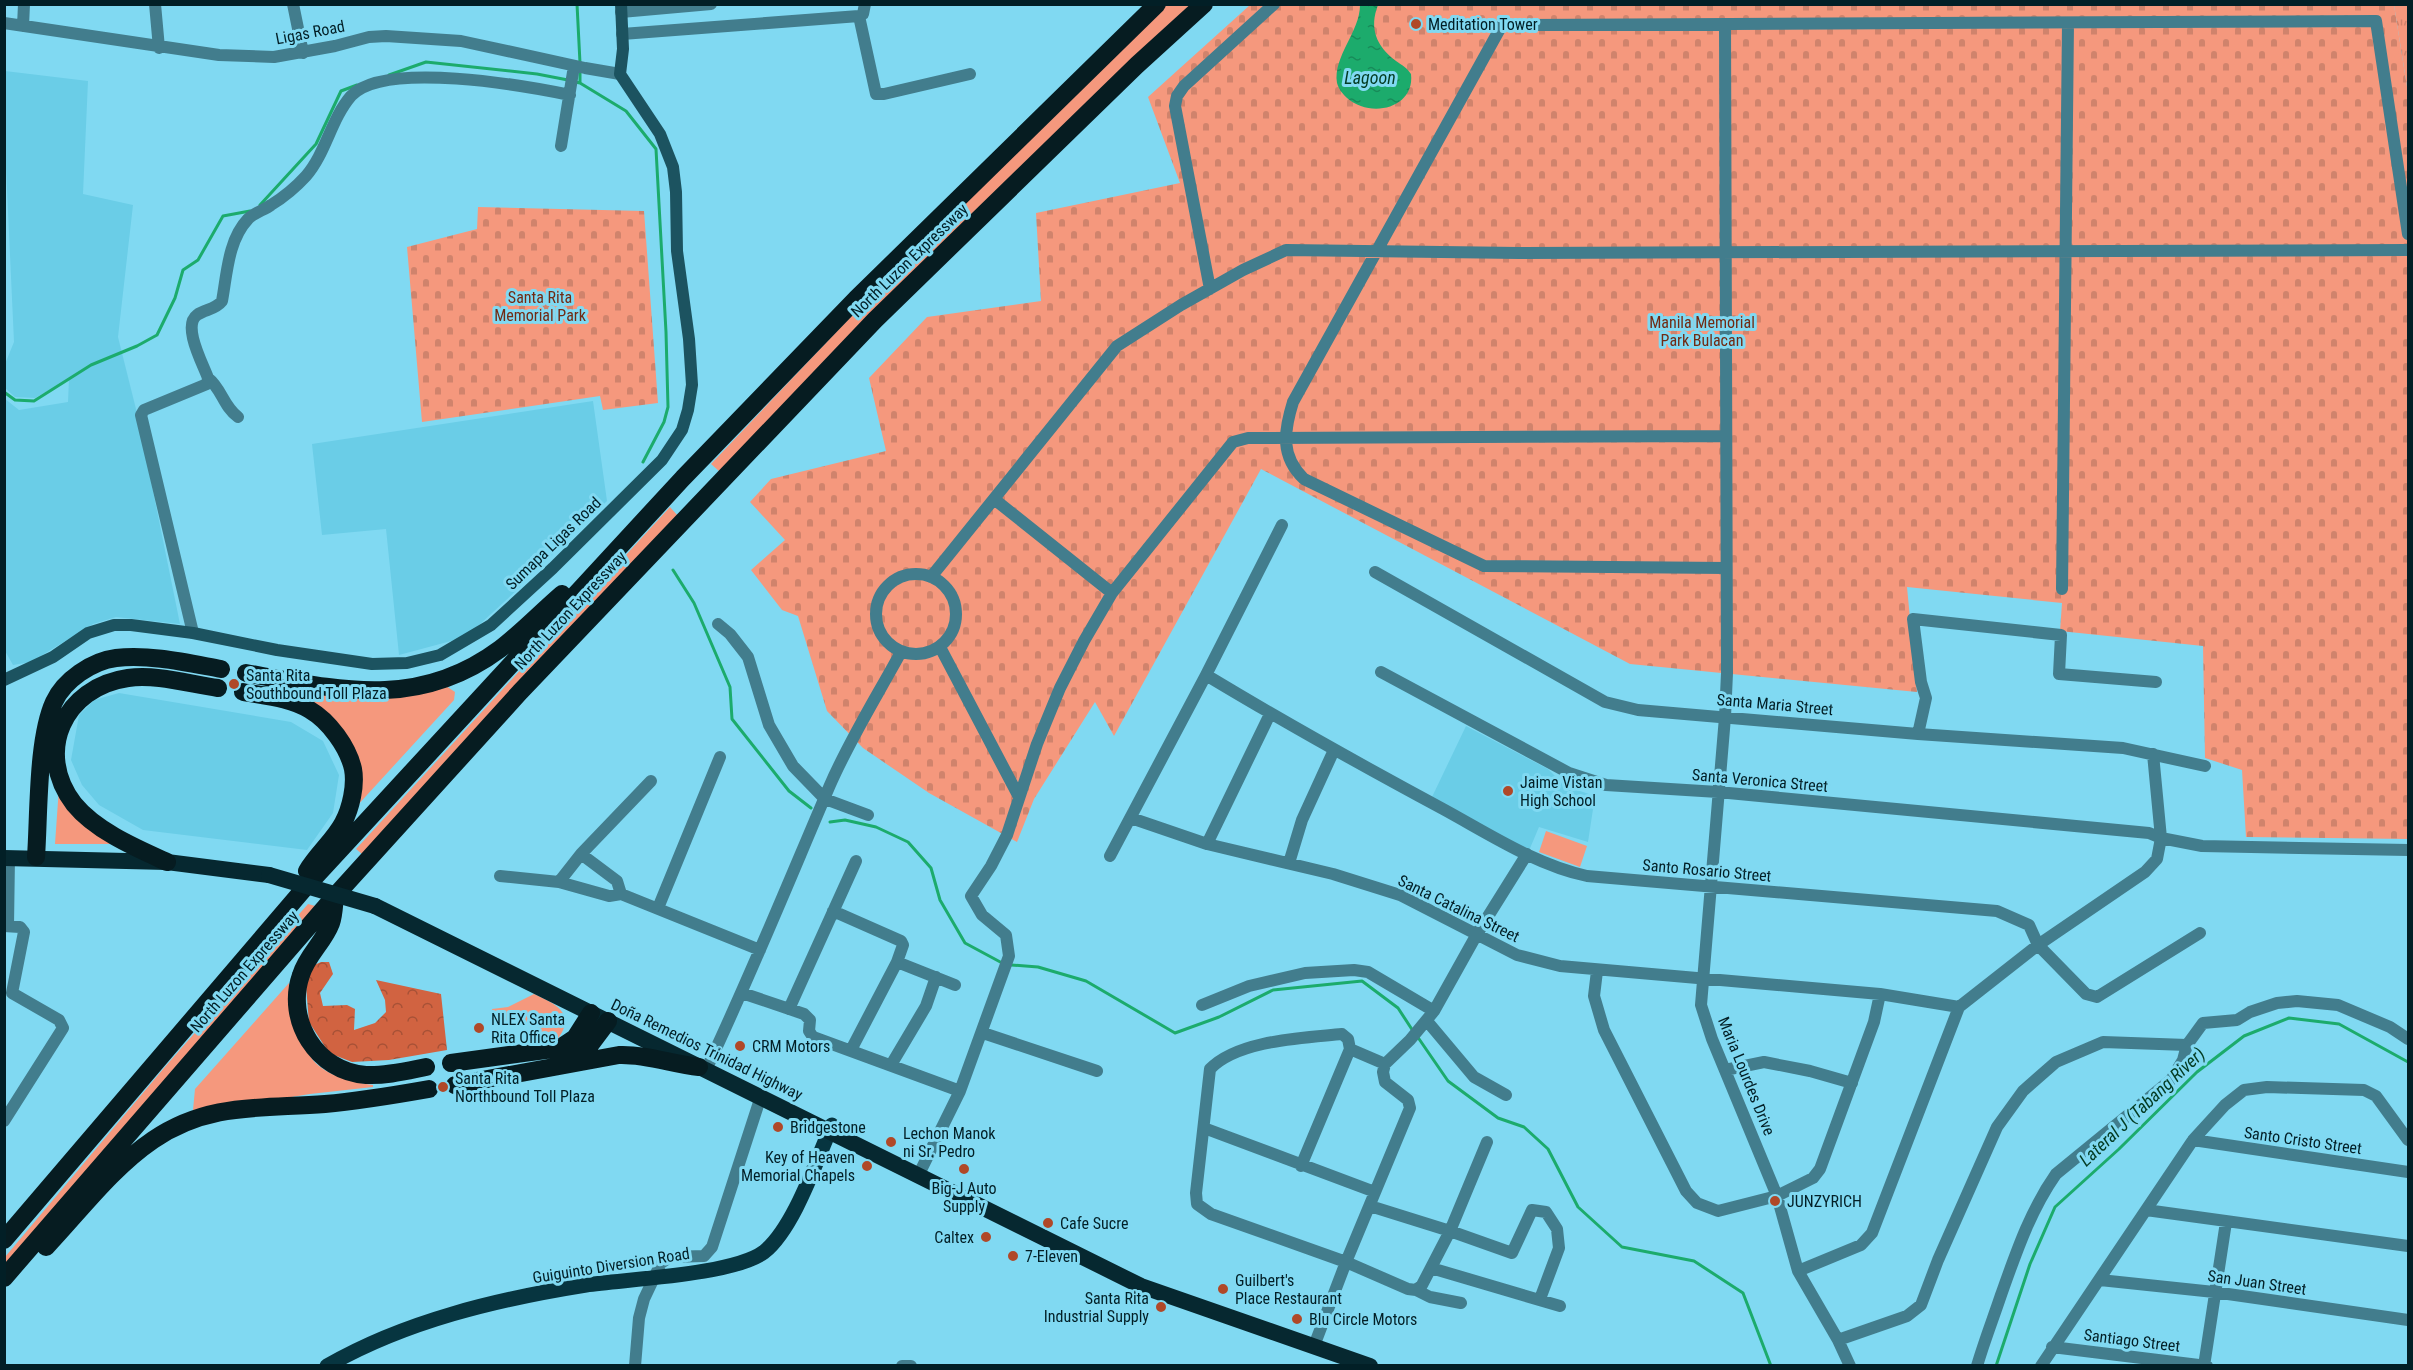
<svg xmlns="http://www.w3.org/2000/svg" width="2413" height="1370" font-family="'Roboto Condensed',sans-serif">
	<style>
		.built { fill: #6acde7 }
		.grass { fill: #f5987d }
		.forest { fill: url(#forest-crowns) }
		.cemetery { fill: url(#cemetery-stones) }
		.park { fill: url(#park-tufts) }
		.water { fill: url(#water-ripples) }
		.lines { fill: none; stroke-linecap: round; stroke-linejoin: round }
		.stream { stroke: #1cab6c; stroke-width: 3 }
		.minor { stroke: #427d8d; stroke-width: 12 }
		.secondary { stroke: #1c5360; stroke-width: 12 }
		.primary { stroke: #073540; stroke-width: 15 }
		.trunk { stroke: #062830; stroke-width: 16 }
		.motorway { stroke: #061c21; stroke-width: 18 }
		.trunk-bridge { stroke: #062830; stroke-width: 16 }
		.poi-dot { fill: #b04828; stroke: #80d9f2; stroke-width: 2 }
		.labels { text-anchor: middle; stroke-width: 6; stroke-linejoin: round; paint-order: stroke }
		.poi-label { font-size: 16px; fill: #021f26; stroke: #80d9f2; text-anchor: start }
		.street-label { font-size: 16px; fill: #021f26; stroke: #80d9f2 }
		.park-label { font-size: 16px; fill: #712a13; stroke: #80d9f2 }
		.water-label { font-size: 18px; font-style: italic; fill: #033b22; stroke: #80d9f2 }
	</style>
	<defs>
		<pattern id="forest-crowns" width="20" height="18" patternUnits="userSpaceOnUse" patternTransform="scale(1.5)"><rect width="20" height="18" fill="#d16341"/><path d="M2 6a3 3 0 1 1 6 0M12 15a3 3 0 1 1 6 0" fill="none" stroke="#a75136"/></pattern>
		<pattern id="cemetery-stones" width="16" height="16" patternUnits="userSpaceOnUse" patternTransform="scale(1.5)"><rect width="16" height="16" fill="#f5987d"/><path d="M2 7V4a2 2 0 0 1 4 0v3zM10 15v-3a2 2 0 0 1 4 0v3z" fill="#d0836c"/></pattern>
		<pattern id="park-tufts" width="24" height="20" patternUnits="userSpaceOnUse" patternTransform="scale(1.5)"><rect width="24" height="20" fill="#f5987d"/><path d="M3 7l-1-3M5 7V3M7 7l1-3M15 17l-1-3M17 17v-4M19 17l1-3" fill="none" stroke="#d0836c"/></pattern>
		<pattern id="water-ripples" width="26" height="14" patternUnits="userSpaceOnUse" patternTransform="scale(1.5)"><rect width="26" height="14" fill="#1cab6c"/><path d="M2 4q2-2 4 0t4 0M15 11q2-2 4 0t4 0" fill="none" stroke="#178b59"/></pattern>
	</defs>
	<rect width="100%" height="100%" fill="#80d9f2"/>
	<path class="built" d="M5,71L88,81L83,194L133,205L118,337L138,417L180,624L116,617L93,624L31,662L13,665L4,649V398L19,410L68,402L69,379L35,398L15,397L5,388V364L14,342L5,146Z
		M593,401L607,501L517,590L466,637L399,655L386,529L322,535L312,444Z
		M119,693L291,722L323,741L339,775L333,813L307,850L143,830L99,805L82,785L71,760L79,715L94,700Z
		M1466,726L1548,769L1565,786L1595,796L1588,842L1539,827L1528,853L1432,797Z"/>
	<path class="grass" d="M1166,5H1193L719,471L711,464L916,248L1063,101Z
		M670,507L678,516L362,854L356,849Z
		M443,684L455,692L454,700L356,807L357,779L309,702L283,690L362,695Z
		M59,787L117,844H55Z
		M1546,831L1587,846L1580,867L1539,852Z
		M308,904L319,907L5,1277V1257L164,1068Z
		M289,983C290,997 305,1050 313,1060C326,1076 353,1082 373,1085V1087L310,1094L197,1112L193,1110L195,1089Z
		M534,994C556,1004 578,1014 556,1041C540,1043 536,1034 526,1022L495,1027L492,1009L508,1007Z"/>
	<path class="forest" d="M321,962H329L333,974L320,993L323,1006L347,1005L355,1009L354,1030L375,1023L386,1012L385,1000L376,980L441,994L447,1050L389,1060L352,1062L329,1053L309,1022L306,986L310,967Z"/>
	<path class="cemetery" d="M1250,5H2394L2408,93V839L2246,837L2242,770L2205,758L2203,646L2060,631L2062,603L1907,587L1917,692L1630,664L1261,469L1114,736L1095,702L1034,799L1017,842L929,793L863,748L827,711L798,616L782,610L751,570L785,540L750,502L771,479L886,451L869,378L927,317L1041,301L1036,213L1180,183L1148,97Z
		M478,207L644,211L658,403L603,410L600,396L422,422L407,247L477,229Z"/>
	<path class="park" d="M2394,5H2408V93Z"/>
	<path class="water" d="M1360,5H1378C1369,28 1376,46 1396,61C1402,65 1407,68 1411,74C1415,108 1371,119 1347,98C1343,94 1339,90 1337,83C1333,56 1360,32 1360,5Z"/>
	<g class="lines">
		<path class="stream" d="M577,4L580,63
			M580,69V83
			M389,75L426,62L537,74L568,80
			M575,82L580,83L626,111L656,149L666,332L668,407L664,422L643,462
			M260,205L316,144L341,91L357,85
			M4,392L15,400L34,401L91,365L137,346L157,335L175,298L183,270L198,260L223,216L250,211
			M673,570L694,603L730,687L732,719L789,791L811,808
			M830,822L845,820L876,827L908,842L931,868L940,900L965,943L1004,964
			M1011,965L1038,967L1086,981L1175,1033L1219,1017L1273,990L1362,981L1398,1008L1413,1031
			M1417,1036L1448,1081L1498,1118L1524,1127L1548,1149L1578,1207L1622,1247L1694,1261L1743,1293L1771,1366
			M1996,1366L2030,1264L2055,1207L2119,1149L2197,1072L2244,1036L2289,1018L2339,1024L2408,1062"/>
		<path class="minor" d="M155,4L159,48
			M293,4L303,53
			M621,12L711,4
			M859,16L876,94H884L970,74
			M4,23L219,55L274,57L335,46L369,37L386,36L461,41L585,68L620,74
			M1725,24L1727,673L1725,717L1701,1005L1712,1039L1777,1196L1798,1271L1838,1340L1850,1366
			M23,26L24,4
			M622,34L859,16L863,14L865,4
			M561,146L574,66
			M1210,289L1175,106L1177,96L1184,86L1274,4
			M208,378C222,389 223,406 238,417
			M994,499L1112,593
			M1726,568L1484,566L1304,479C1280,456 1284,431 1293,402L1502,25L2376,21L2408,234
			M1375,572L1605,702L1638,710L1918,734L2123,748L2205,766
			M876 614a40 40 0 1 1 80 0a40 40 0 1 1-80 0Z
			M931,577L1117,346L1181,305L1243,270L1286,250L1519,253L2408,250
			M2062,589L2068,23
			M718,624L730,634L748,657L769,725L793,766L825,799L868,815
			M193,633L141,415L144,410L207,384L208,378C203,364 182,326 197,315C205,309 215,310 222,301C227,274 228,240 248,219C254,213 264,210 271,205C284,197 296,187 306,176C326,153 331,119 351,96C384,60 526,86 570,95
			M940,647L1019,797
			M1381,672L1569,773L1606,785L1718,792L2149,833L2161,838L2202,846L2408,850
			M1206,675C1284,722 1363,766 1443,809C1489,834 1536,865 1587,876L1997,911L2029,925L2038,945L2086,994L2097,997L2200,933
			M1918,734L1926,698L1921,682L1913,619L2061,635L2059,674L2156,682
			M1131,818L1207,844L1333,874L1400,895L1517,955L1560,966L1880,994L1959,1007
			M1207,844L1270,714
			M581,854L617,881L621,894
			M1110,856L1206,675L1282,525
			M1289,863L1302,820L1334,750
			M500,876L559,882L609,896L621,894L760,950
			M559,882L581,854L651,781
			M658,908L720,757
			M833,911L901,941L903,945L897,962L851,1050
			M4,926L20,927L24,932L12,993L59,1020L63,1028L4,1121
			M8,926L9,857
			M897,962L955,985
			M1597,971L1594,996L1604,1030L1686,1191L1697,1203L1718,1211L1777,1196L1813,1178L1820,1169L1874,1022L1880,994
			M742,993L804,1014L810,1020L809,1031L813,1037L960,1091
			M1202,1005L1249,986L1305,973L1354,970L1368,972L1434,1011
			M789,1009L856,861
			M1427,1021L1474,1077L1506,1095
			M983,1033L1097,1071
			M1350,1049L1385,1064
			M891,1065L926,1006L936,977
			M706,1070C750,977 789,881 830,785C850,739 877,696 901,652
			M1725,1070L1764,1062L1810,1071L1852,1083
			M1204,1128L1375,1192
			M2193,1140L2408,1172
			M1301,1166L1350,1049L1348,1039L1342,1034C1303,1038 1238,1040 1210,1069L1196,1193L1197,1204L1211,1214L1346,1262L1408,1289L1416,1290L1422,1285L1450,1231L1487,1142
			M919,1174L960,1091L1009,956L1006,935L982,915L971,896L991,866L1007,835L1037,744L1060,688L1084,641L1112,593L1233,442L1248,438L1726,436
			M1370,1206L1450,1231L1512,1253L1532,1210L1546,1212L1557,1229L1559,1248L1540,1299
			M2146,1210L2408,1246
			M1431,1268L1560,1306
			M1798,1271L1861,1245L1872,1233L1959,1007L2038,945L2145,872L2157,859L2161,838L2153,754
			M2100,1280L2214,1292L2408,1320
			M1416,1290L1430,1297L1461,1303
			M1838,1340L1907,1316L1921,1305L1938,1260L1997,1127L2023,1091L2056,1062L2103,1042L2187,1045
			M1314,1346L1346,1262L1410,1108L1408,1100L1385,1082L1383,1072L1385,1064L1410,1040L1434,1011L1477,934L1527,854
			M2052,1347L2207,1366
			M635,1366L639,1318L644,1299L661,1263L670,1257L704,1256L712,1247L761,1096
			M902,1366H911
			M1977,1366C1984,1342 1993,1319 2001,1295C2016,1253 2030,1211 2056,1174L2171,1080L2183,1060L2187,1045L2203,1023L2237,1020L2250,1012L2277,1003L2297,1001L2338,1005L2390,1027L2408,1039
			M2041,1366L2193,1140L2225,1105L2244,1090L2267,1087L2364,1090L2376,1096L2408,1140
			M2204,1366L2226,1222"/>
		<path class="secondary" d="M4,680L53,657L88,633L114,625H131L193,633L277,650L372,664L407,663L440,655L491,625L553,568L662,460L682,430L688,410L692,385L689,339L677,251L676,192L673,167L660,134L620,74L623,49L621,4"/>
		<path class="primary" d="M327,1366C405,1321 498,1299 586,1285C627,1279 733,1275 764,1252C794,1228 816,1161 832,1125"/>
		<path class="trunk" d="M4,858L167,862L269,875
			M375,906L1141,1286L1370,1366"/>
		<path class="motorway" d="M246,673C339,690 418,710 500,649C522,632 541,612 562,594
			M243,692C265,696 291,698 310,710C329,721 348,747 353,769C356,785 351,808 343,823C334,840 317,854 307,871
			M36,857C39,815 37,739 54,702C64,680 92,661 116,658C150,654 188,663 221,669
			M167,862C136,848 96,831 74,804C34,752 64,687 128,678C157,674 189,684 218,688
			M335,896C334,904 334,915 331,923C324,942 307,955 301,975C285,1020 317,1072 366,1075C386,1076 406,1071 426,1067
			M566,1062L590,1045L608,1021
			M451,1063L560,1048L575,1038L591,1013
			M455,1085L619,1055C646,1054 672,1064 699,1067
			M4,1240L303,890L683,478L856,299L1157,4
			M46,1247C80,1211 112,1168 153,1140C209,1102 262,1109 325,1104C360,1101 395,1095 429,1089
			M4,1278L335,896L520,692L875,320L1137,65L1204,4"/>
		<path class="trunk-bridge" d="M269,875L375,906"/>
	</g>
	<g class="poi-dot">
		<circle cx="1416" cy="24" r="6"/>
		<circle cx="234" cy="684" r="6"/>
		<circle cx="1508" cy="791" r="6"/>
		<circle cx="479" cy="1028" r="6"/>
		<circle cx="740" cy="1046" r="6"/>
		<circle cx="443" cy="1087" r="6"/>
		<circle cx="778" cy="1127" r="6"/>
		<circle cx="891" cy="1142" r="6"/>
		<circle cx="867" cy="1166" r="6"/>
		<circle cx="964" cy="1169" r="6"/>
		<circle cx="1775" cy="1201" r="6"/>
		<circle cx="1048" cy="1223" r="6"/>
		<circle cx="986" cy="1237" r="6"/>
		<circle cx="1013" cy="1256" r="6"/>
		<circle cx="1223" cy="1289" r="6"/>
		<circle cx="1161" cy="1307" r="6"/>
		<circle cx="1297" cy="1319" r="6"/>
	</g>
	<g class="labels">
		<g class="poi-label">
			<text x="1428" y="30">Meditation Tower</text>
			<text x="246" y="681">Santa Rita<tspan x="246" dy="18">Southbound Toll Plaza</tspan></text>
			<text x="1520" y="788">Jaime Vistan<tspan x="1520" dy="18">High School</tspan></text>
			<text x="491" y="1025">NLEX Santa<tspan x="491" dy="18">Rita Office</tspan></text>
			<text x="752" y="1052">CRM Motors</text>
			<text x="455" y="1084">Santa Rita<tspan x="455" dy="18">Northbound Toll Plaza</tspan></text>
			<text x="790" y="1133">Bridgestone</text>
			<text x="903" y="1139">Lechon Manok<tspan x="903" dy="18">ni Sr. Pedro</tspan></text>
			<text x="855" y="1163" text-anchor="end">Key of Heaven<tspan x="855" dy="18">Memorial Chapels</tspan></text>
			<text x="964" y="1194" text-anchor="middle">Big-J Auto<tspan x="964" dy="18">Supply</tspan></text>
			<text x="1787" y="1207">JUNZYRICH</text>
			<text x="1060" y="1229">Cafe Sucre</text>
			<text x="974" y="1243" text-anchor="end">Caltex</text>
			<text x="1025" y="1262">7-Eleven</text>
			<text x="1235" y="1286">Guilbert's<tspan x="1235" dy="18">Place Restaurant</tspan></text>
			<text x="1149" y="1304" text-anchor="end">Santa Rita<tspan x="1149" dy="18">Industrial Supply</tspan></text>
			<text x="1309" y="1325">Blu Circle Motors</text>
		</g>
		<g class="street-label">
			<text transform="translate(310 32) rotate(-11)" y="6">Ligas Road</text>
			<text transform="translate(909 260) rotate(-44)" y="6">North Luzon Expressway</text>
			<text transform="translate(553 543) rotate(-44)" y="6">Sumapa Ligas Road</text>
			<text transform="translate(570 610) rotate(-47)" y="6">North Luzon Expressway</text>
			<text transform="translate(1775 704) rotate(5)" y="6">Santa Maria Street</text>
			<text transform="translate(1760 780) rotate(5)" y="6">Santa Veronica Street</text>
			<text transform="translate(1707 870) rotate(5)" y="6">Santo Rosario Street</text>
			<text transform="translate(1459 908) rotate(26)" y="6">Santa Catalina Street</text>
			<text transform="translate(244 971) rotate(-49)" y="6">North Luzon Expressway</text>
			<text transform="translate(707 1049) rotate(26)" y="6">Doña Remedios Trinidad Highway</text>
			<text transform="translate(1747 1076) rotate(68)" y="6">Maria Lourdes Drive</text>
			<text transform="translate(2303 1140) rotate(8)" y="6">Santo Cristo Street</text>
			<text transform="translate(611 1265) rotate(-9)" y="6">Guiguinto Diversion Road</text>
			<text transform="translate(2257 1282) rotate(8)" y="6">San Juan Street</text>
			<text transform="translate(2132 1340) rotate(7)" y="6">Santiago Street</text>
		</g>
		<g class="park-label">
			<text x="540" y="303">Santa Rita<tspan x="540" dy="18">Memorial Park</tspan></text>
			<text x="1702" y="328">Manila Memorial<tspan x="1702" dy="18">Park Bulacan</tspan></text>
		</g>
		<g class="water-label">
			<text x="1370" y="84">Lagoon</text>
			<text transform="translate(2142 1107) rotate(-43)" y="6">Lateral J (Tabang River)</text>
		</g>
	</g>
	<rect width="2413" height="1370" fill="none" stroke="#021f26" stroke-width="12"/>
</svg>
